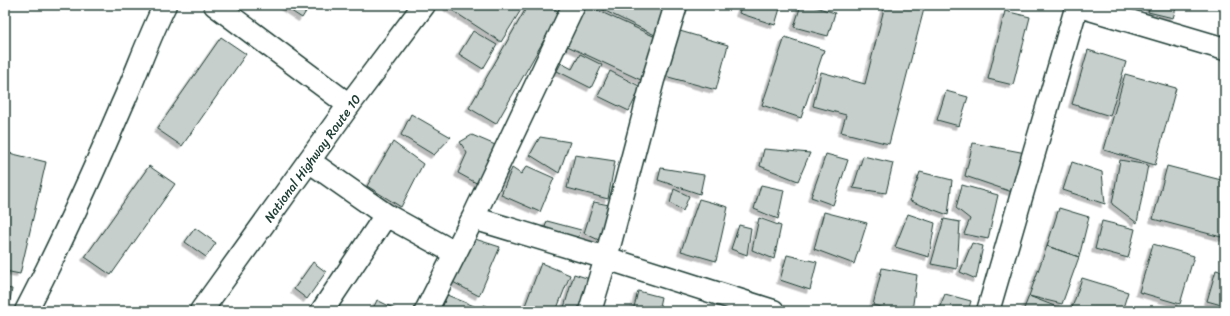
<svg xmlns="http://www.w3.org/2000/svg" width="1230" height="316" font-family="Sriracha,sans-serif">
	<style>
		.building { fill: #c7cfcc; stroke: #1f3d34; filter: url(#shadow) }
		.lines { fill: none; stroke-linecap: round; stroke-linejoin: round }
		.street-casing { stroke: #1f3d34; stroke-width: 25 }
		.secondary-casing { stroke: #1f3d34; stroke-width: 25 }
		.highway-casing { stroke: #1f3d34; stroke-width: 25 }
		.street { stroke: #fff; stroke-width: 22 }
		.secondary { stroke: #fff; stroke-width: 22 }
		.highway { stroke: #fff; stroke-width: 22 }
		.labels { text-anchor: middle; stroke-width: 3; stroke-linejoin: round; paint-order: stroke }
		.street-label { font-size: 13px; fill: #1f3d34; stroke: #fff }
	</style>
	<defs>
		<filter id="shadow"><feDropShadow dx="-3.5" dy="3.5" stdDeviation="0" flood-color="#0004"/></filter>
	</defs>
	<rect width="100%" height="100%" fill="#fff"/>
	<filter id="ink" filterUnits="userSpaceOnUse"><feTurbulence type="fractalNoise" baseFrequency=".025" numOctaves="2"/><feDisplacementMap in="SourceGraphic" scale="8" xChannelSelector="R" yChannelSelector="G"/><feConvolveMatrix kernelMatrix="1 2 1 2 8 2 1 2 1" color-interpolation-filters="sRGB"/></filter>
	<g filter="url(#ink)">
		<path class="building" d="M282,5H310L302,18Z
			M448,5H475L479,8L481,5H524L501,42L447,7Z
			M528,5H547L560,12L496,124L469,108Z
			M580,5H586L662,40L643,81L563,44Z
			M593,5H671L657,36Z
			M742,5H781L775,25L739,13Z
			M801,5H809L835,13L828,36L794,27Z
			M885,5H925L889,144L841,132L846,115L813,106L821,72L865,84Z
			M1150,5H1177L1173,18L1148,12Z
			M1005,11L1030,17L1013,85L988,79Z
			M673,29L728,45L716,90L661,75Z
			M473,31L497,45L483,69L459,54Z
			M221,37L246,54L182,146L157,129Z
			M785,37L824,50L801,118L762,105Z
			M1088,50L1126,62L1110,116L1072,104Z
			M580,54L602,65L591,88L557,71L561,63L572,69Z
			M610,71L641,87L629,111L598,96Z
			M1125,74L1176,88L1155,165L1104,150Z
			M946,91L968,97L959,126L937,120Z
			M411,114L451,137L434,155L401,135Z
			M472,135L500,147L480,185L458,173L467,153L460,142Z
			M540,137L570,142L559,173L530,155Z
			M393,142L423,164L401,207L367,186Z
			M973,143L1031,154L1021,195L965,176Z
			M764,149L810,153L798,181L760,166Z
			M5,152L46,162L20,274L5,271Z
			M826,154L848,160L833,205L811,197Z
			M575,155L615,161L608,199L567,188Z
			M863,156L893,163L886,193L853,188Z
			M1120,160L1148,165L1137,223L1112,204Z
			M1072,162L1102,172L1105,204L1063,190Z
			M149,166L175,184L111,275L85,257Z
			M527,166L554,178L540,212L501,195L512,168L521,174Z
			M1167,166L1225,181V238L1153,219Z
			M661,168L704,175L700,194L658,180Z
			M920,172L952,180L948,215L910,201Z
			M761,185L784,190L778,219L754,209Z
			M962,185L998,195L988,239L964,234L970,219L956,208Z
			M674,189L689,196L683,211L670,203Z
			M699,199L728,207L716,261L681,251Z
			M594,202L614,206L605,243L584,233Z
			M1059,208L1089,217L1079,257L1047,246Z
			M824,212L867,223L854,264L814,249Z
			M908,214L935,223L929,257L895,247Z
			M759,218L781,226L774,259L752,250Z
			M944,219L960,222L957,269L931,264Z
			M547,221L581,230L576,245L543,233Z
			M1102,221L1135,229L1128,258L1095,249Z
			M739,225L751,228L747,255L731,249Z
			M195,228L216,243L206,257L185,242Z
			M472,238L500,247L479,296L451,281Z
			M972,243L983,246L976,279L960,272Z
			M1153,244L1194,256L1180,304L1139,292Z
			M1047,246L1079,257L1062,304L1029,296Z
			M787,255L817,262L810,290L780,280Z
			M313,262L326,272L307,299L294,289Z
			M541,263L570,275L556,311H523Z
			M882,268L917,275L912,311H895L873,305Z
			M1216,270L1225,272V306L1207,301Z
			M574,274L593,280L583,311H563Z
			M1082,278L1128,292L1122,311H1071Z
			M5,288L12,289L8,311H5Z
			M638,291L661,297L658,311H633Z
			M945,294L971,301L968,311H938Z
			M447,295L474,306L472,311H441Z
			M1029,296L1057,307L1056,311H1023Z
			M377,300L399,311H372Z
			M484,305L499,311H482Z"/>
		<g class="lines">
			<g class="street-casing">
				<path id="street" d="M215,5L349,105
					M309,161L386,215L455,253
					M473,218L606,258L773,311
					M26,311C61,244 92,175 122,105C137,72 149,37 165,5
					M322,311L386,215
					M426,311L473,218L574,5
					M590,311L606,258L653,80L676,5
					M988,311L1077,5"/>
			</g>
			<g class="secondary-casing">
				<path id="secondary" d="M1076,5L1225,49"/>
			</g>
			<g class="highway-casing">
				<path id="highway" d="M201,311L349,105L424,5"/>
			</g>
			<use href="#street" class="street"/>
			<use href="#secondary" class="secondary"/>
			<use href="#highway" class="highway"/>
		</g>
	</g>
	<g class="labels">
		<g class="street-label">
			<text transform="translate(312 158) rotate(-54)" y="5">National Highway Route 10</text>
		</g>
	</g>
	<rect width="1230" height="316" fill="none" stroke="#fff" stroke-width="20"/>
	<rect x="10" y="10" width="1210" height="296" fill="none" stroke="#1f3d34" stroke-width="1.5" filter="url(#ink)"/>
</svg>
